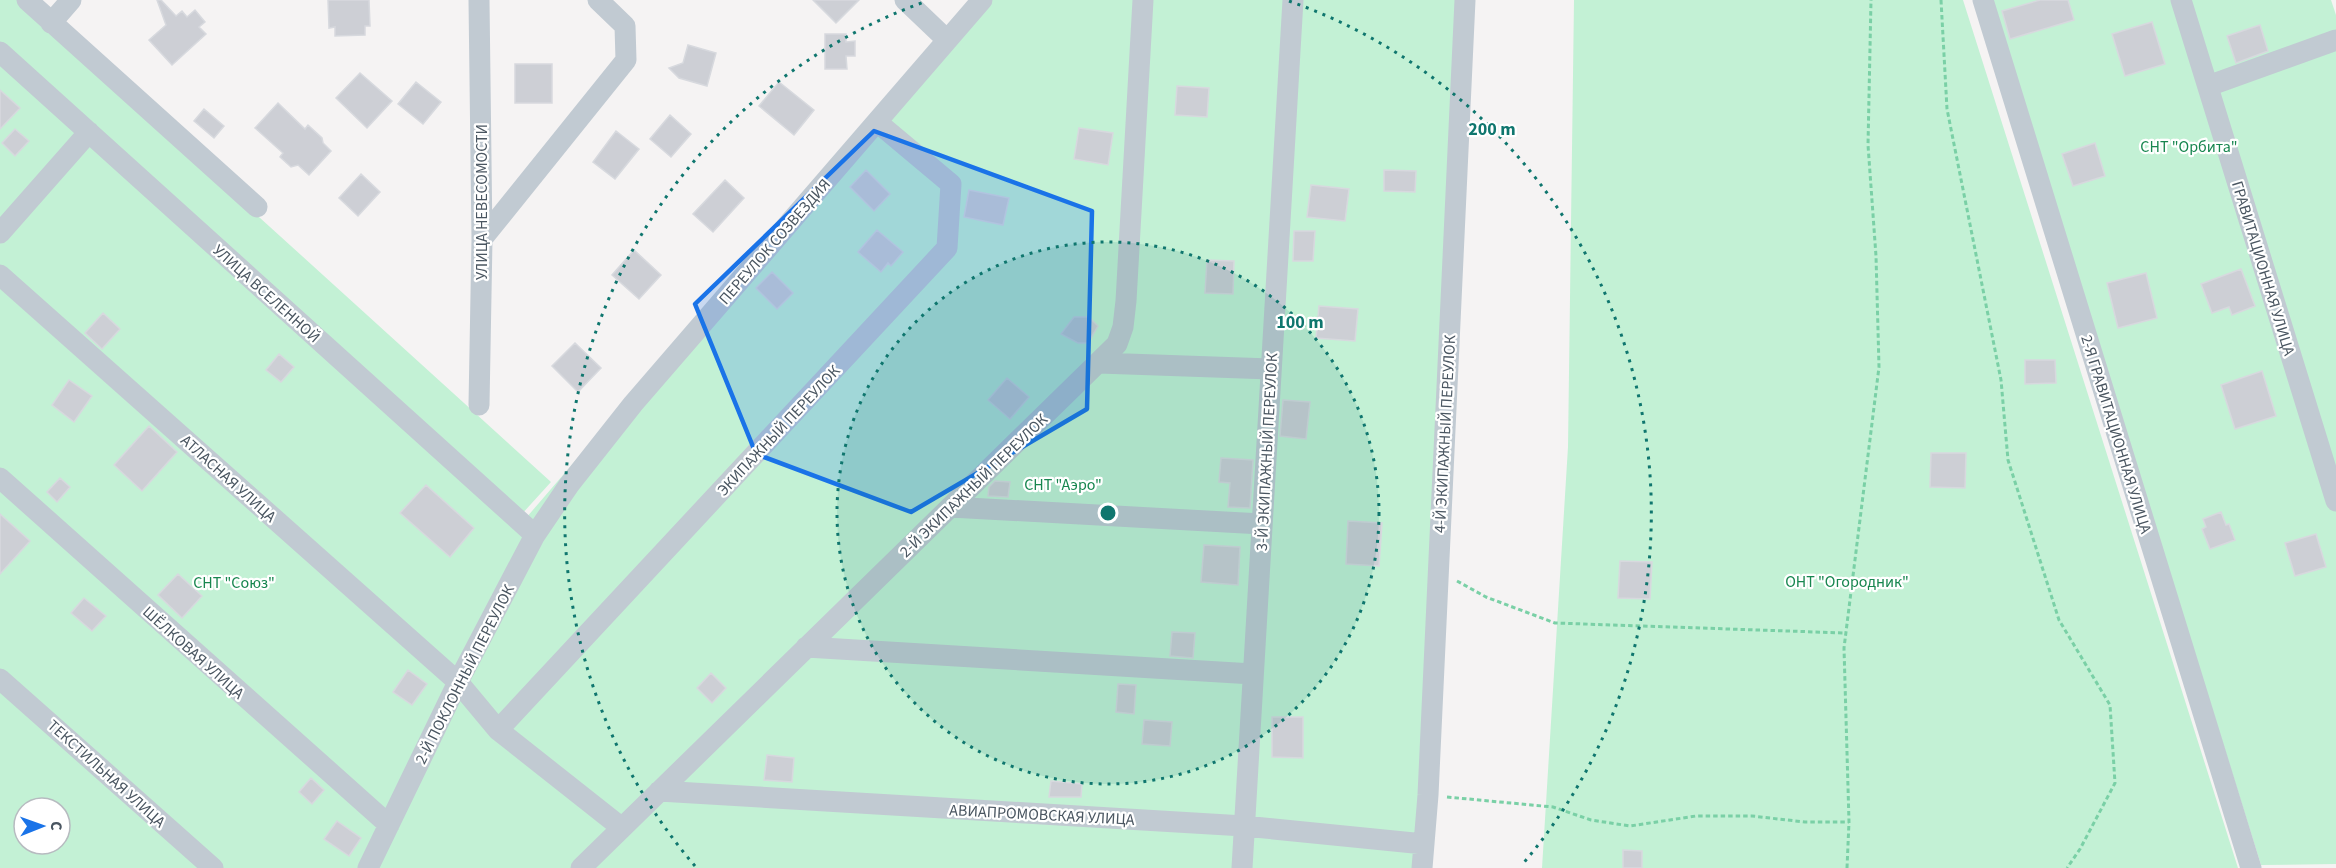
<svg xmlns="http://www.w3.org/2000/svg" width="2336" height="868" font-family="'Source Sans 3',sans-serif">
	<style>
		.green { fill: #c3f1d5; fill-rule: evenodd }
		.building { fill: #cdcfd5; stroke: #d7d9de; stroke-width: 1.5 }
		.lines { fill: none; stroke-linecap: round; stroke-linejoin: round }
		.path { stroke: #7ad0a6; stroke-width: 3; stroke-dasharray: 4.5 3; stroke-linecap: butt }
		.minor { stroke: #c1cad2; stroke-width: 21 }
		.marked { fill: #1a73e8; fill-opacity: 0.2; stroke: #1a73e8; stroke-width: 4.5; stroke-linejoin: round }
		.ring { fill: none; stroke: #0f766e; stroke-width: 3; stroke-dasharray: 3 6 }
		.labels { text-anchor: middle; stroke-width: 4.5; stroke-linejoin: round; paint-order: stroke }
		.park-label { font-size: 16px; fill: #17864f; stroke: #fff }
		.street-label { font-size: 16px; fill: #4a5661; stroke: #fff }
		.centre { fill: #0f766e; stroke: #fff; stroke-width: 3 }
		.ring-label { font-size: 18px; text-anchor: middle; font-weight: bold; fill: #0f766e; stroke: #fff; stroke-width: 4.5; stroke-linejoin: round; paint-order: stroke }
	</style>
	<rect width="100%" height="100%" fill="#f5f3f3"/>
	<path class="green" d="M0,0H20L551,482L521,515L0,42Z
		M972,0H1473L1426,868H0V57L520,525ZM24,808H60V844H24Z
		M1574,0H1963L2238,868H1542L1568,447Z
		M1990,0H2331L2336,15V864L2261,865Z"/>
	<path class="building" d="M157,0H161L176,16L182,11L187,17L195,10L205,22L199,27L206,34L172,65L149,40L166,25Z
		M328,0H369L370,26H365V35L335,36V27L329,28Z
		M813,0H859L836,23Z
		M2040,0H2068L2074,20L2010,39L2002,11Z
		M2152,22L2165,64L2125,76L2112,34Z
		M2260,25L2268,51L2236,63L2227,36Z
		M825,34H846V42L855,41V56H846L847,69H825Z
		M688,45L716,53L707,86L679,78L669,68L683,63Z
		M515,64H552V103H515Z
		M360,73L392,101L367,128L336,98Z
		M416,82L441,102L423,124L398,104Z
		M779,82L814,110L794,135L759,106Z
		M1177,86L1209,88L1207,117L1175,115Z
		M0,90L20,108L0,129Z
		M278,103L305,129L308,125L322,138L323,143L331,151L309,175L298,165L291,167L280,157L283,153L255,128Z
		M204,109L224,126L214,138L194,121Z
		M670,115L691,134L671,157L650,139Z
		M1079,128L1113,133L1108,165L1074,159Z
		M15,129L29,141L15,156L2,143Z
		M616,131L639,149L615,179L593,162Z
		M2095,143L2105,176L2073,186L2062,154Z
		M866,170L890,194L874,211L850,187Z
		M1384,170L1416,171L1415,192L1384,191Z
		M361,174L380,192L358,216L339,198Z
		M725,180L744,198L713,232L693,214Z
		M1311,185L1349,189L1345,221L1307,217Z
		M969,190L1009,198L1003,225L964,217Z
		M877,230L903,252L891,266L888,263L881,272L858,252Z
		M1294,231H1315L1313,261H1293Z
		M634,250L661,275L639,299L612,275Z
		M1207,260L1234,261L1233,294L1205,293Z
		M2241,269L2255,306L2232,315L2229,307L2212,313L2201,284Z
		M772,272L793,293L777,309L756,288Z
		M2146,273L2157,318L2118,328L2107,283Z
		M1319,306L1358,309L1355,341L1316,338Z
		M103,313L120,329L102,349L85,333Z
		M1074,317H1089L1098,326L1088,343H1078L1061,334Z
		M575,343L601,368L578,392L552,366Z
		M279,354L294,367L281,382L266,370Z
		M2025,360H2055L2056,383L2025,384Z
		M2262,371L2276,416L2235,429L2221,385Z
		M1007,378L1029,397L1010,419L988,400Z
		M69,380L92,396L74,422L52,405Z
		M1283,400L1310,402L1306,439L1280,436Z
		M149,426L177,452L142,491L114,465Z
		M1931,453H1966L1965,488L1930,487Z
		M1221,458L1253,460L1250,508L1228,507L1230,483L1219,482Z
		M60,478L70,487L57,502L47,492Z
		M995,481L1010,482L1008,497L988,496L989,487Z
		M426,485L474,528L450,557L400,513Z
		M2221,512L2226,525L2229,524L2235,540L2210,549L2202,529L2206,527L2203,519Z
		M0,514L30,541L0,574Z
		M1348,521L1382,523L1379,566L1346,564Z
		M2316,534L2326,567L2295,576L2285,543Z
		M1204,545L1240,547L1238,585L1201,582Z
		M1620,561L1652,562L1650,599L1618,598Z
		M178,574L202,596L182,618L158,595Z
		M84,598L106,616L92,631L71,613Z
		M1172,632L1195,633L1193,658L1170,656Z
		M408,670L427,684L412,705L393,692Z
		M711,673L726,688L712,703L697,688Z
		M1118,684L1136,685L1134,714L1116,712Z
		M1272,717H1303V758L1272,757Z
		M1144,720L1172,722L1170,746L1142,744Z
		M767,755L794,758L792,782L764,780Z
		M311,778L324,790L312,804L299,792Z
		M1051,781L1082,784L1081,797H1049Z
		M337,821L361,838L349,856L324,839Z
		M1623,850L1642,851V868H1623Z"/>
	<g class="lines">
		<path class="path" d="M1941,0L1947,109L2001,380L2008,460L2059,620L2110,705L2115,783L2080,849L2067,868
			M1457,581L1486,597L1555,623L1845,633
			M1447,797L1553,807L1591,820L1630,826L1696,816H1752L1805,822H1849
			M1847,868L1849,822L1844,648L1879,367L1876,256L1868,145L1871,0"/>
		<path class="minor" d="M27,0L257,207
			M905,0L947,40
			M1983,0L2251,868
			M2181,0L2336,501
			M51,23L71,0
			M0,52L535,535
			M2208,86L2336,40
			M0,233L89,132
			M482,239L626,60L625,26L598,0
			M0,275L458,682L498,730L622,828
			M1099,363L1271,369
			M479,405L482,239L479,0
			M0,478L389,825
			M950,507L1262,524
			M806,647L1253,674
			M0,679L213,868
			M498,730L947,248L951,184L877,122
			M659,791L1244,826L1424,844
			M368,868L458,682L535,535L569,485L633,404L982,0
			M581,868L1117,344L1123,327L1126,301L1143,0
			M1242,868L1293,0
			M1422,868L1428,795L1465,0"/>
	</g>
	<path class="marked" d="M874,131L1092,211L1087,409L911,512L756,454L695,304Z"/>
	<circle cx="1108" cy="513" r="271" fill="#0f766e" fill-opacity=".12"/>
	<g class="ring">
		<circle cx="1108" cy="513" r="271"/>
		<path d="M695 866A543 543 0 0 1 927 1M1289 1A543 543 0 0 1 1521 866"/>
	</g>
	<g class="labels">
		<g class="park-label">
			<text x="2189" y="152">СНТ "Орбита"</text>
			<text x="1063" y="490">СНТ "Аэро"</text>
			<text x="1847" y="587">ОНТ "Огородник"</text>
			<text x="234" y="588">СНТ "Союз"</text>
		</g>
		<g class="street-label">
			<text transform="translate(481 202) rotate(-90)" y="6">УЛИЦА НЕВЕСОМОСТИ</text>
			<text transform="translate(774 241) rotate(-49)" y="6">ПЕРЕУЛОК СОЗВЕЗДИЯ</text>
			<text transform="translate(2264 268) rotate(73)" y="6">ГРАВИТАЦИОННАЯ УЛИЦА</text>
			<text transform="translate(267 293) rotate(42)" y="6">УЛИЦА ВСЕЛЕННОЙ</text>
			<text transform="translate(778 430) rotate(-47)" y="6">ЭКИПАЖНЫЙ ПЕРЕУЛОК</text>
			<text transform="translate(1444 434) rotate(-87)" y="6">4-Й ЭКИПАЖНЫЙ ПЕРЕУЛОК</text>
			<text transform="translate(2117 434) rotate(73)" y="6">2-Я ГРАВИТАЦИОННАЯ УЛИЦА</text>
			<text transform="translate(1266 452) rotate(-87)" y="6">3-Й ЭКИПАЖНЫЙ ПЕРЕУЛОК</text>
			<text transform="translate(229 478) rotate(42)" y="6">АТЛАСНАЯ УЛИЦА</text>
			<text transform="translate(973 485) rotate(-44)" y="6">2-Й ЭКИПАЖНЫЙ ПЕРЕУЛОК</text>
			<text transform="translate(194 652) rotate(42)" y="6">ШЁЛКОВАЯ УЛИЦА</text>
			<text transform="translate(464 674) rotate(-63)" y="6">2-Й ПОКЛОННЫЙ ПЕРЕУЛОК</text>
			<text transform="translate(107 773) rotate(42)" y="6">ТЕКСТИЛЬНАЯ УЛИЦА</text>
			<text transform="translate(1042 814) rotate(3)" y="6">АВИАПРОМОВСКАЯ УЛИЦА</text>
		</g>
	</g>
	<circle cx="1108" cy="513" r="9" class="centre"/>
	<g class="ring-label">
		<text x="1492" y="135">200 m</text>
		<text x="1300" y="328">100 m</text>
	</g>
	<g transform="translate(42 826) rotate(89)"><circle r="28" fill="#ffffff" stroke="#b7bbc0" stroke-width="1.5"/>
	<path d="M0-4.5L10 22L0 15L-10 22Z" fill="#1a73e8"/>
	<text y="-9" font-size="16" font-weight="bold" text-anchor="middle" fill="#4a5661">С</text>
	</g>
</svg>
